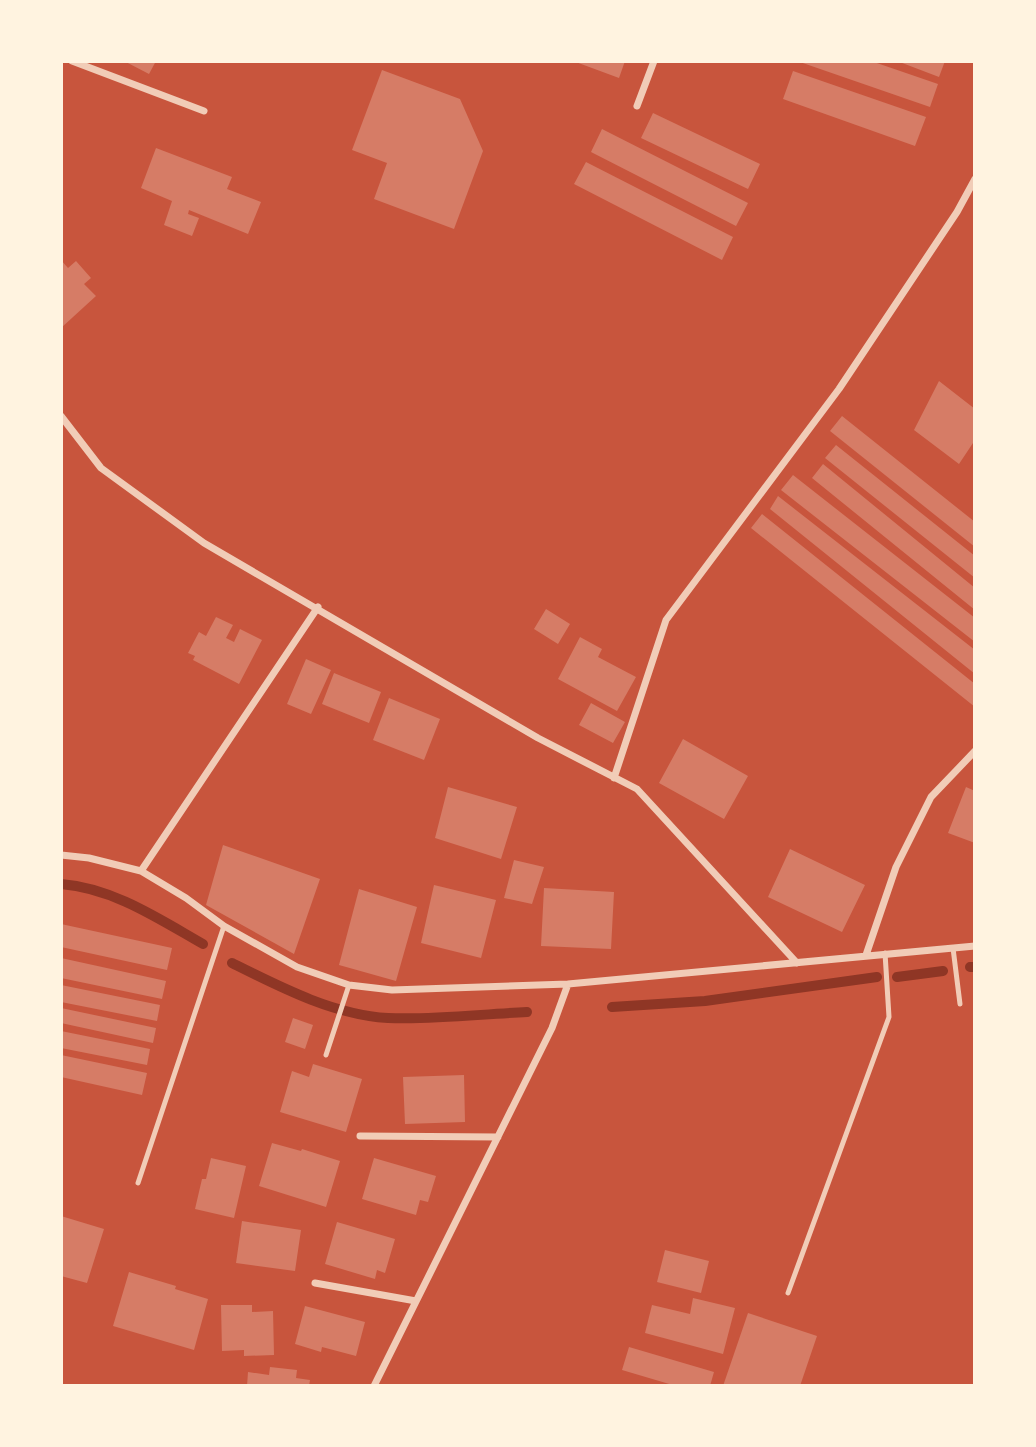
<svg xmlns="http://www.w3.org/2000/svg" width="1036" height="1447" font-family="'DejaVu Sans',sans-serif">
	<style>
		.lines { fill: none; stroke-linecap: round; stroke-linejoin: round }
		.stream { stroke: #8f3625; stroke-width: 10 }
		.building { fill: #d67c66 }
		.service { stroke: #f1ccb7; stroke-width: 5 }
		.minor { stroke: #f1ccb7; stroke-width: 7 }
	</style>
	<rect width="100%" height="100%" fill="#c8553d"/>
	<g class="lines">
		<path class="stream" d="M61,884C113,888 159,919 203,944
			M232,963C280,987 334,1015 388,1018C434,1020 481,1014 527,1012
			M970,967H975
			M897,977L943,971
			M612,1007L705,1001L877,977"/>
	</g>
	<path class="building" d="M124,61H156L149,74Z
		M573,61H625L619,78Z
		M797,61H871L938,84L930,107Z
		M897,61H945L939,77Z
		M382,70L460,99L483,151L454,229L374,199L387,163L352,150Z
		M793,71L926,117L915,146L783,99Z
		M653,113L760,164L748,189L641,138Z
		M602,129L748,203L736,226L591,152Z
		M156,148L232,177L227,189L261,202L248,234L189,210L188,214L199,218L192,236L164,225L172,201L141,188Z
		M586,162L733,237L722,260L574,184Z
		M61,260L68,268L76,261L91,278L84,284L96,296L61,328Z
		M939,381L975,409V440L959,464L914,430Z
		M842,416L975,522V547L830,431Z
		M836,445L975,556V578L825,458Z
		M823,464L975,588V610L812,478Z
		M793,475L975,618V642L781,490Z
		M778,496L975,650V674L770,509Z
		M762,514L975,684V707L751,528Z
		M546,609L570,624L558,644L534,629Z
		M216,617L233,625L226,638L234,642L240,629L262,640L239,684L193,660L195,656L188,653L199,632L206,636Z
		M580,637L602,649L598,657L636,677L617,711L558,679Z
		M306,659L331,670L311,714L287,704Z
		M334,673L381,692L369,723L322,704Z
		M389,698L440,719L424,760L373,740Z
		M591,703L625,722L613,743L579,725Z
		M683,739L748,776L724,819L659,783Z
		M448,787L517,807L501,859L435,838Z
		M966,787L975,791V843L948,833Z
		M223,845L320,879L294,954L206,905Z
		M790,849L865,885L842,932L768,897Z
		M514,860L544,867L532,904L504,898Z
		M434,885L496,900L481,958L421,943Z
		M544,888L614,892L611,949L541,946Z
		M359,889L417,907L396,981L339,965Z
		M61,924L172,948L167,970L61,947Z
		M61,958L166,981L162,999L61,978Z
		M61,985L160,1005L157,1021L61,1002Z
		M61,1008L156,1028L153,1043L61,1023Z
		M293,1018L313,1025L305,1049L285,1042Z
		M61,1031L150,1049L147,1065L61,1048Z
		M61,1055L147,1073L142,1095L61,1077Z
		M313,1064L362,1079L346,1132L280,1112L292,1071L309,1077Z
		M464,1075L465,1122L405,1124L403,1077Z
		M272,1143L301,1151L302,1149L340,1161L326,1207L259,1186Z
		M211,1158L246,1166L234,1218L195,1209L202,1179H206Z
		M374,1158L436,1176L428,1202L420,1200L416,1215L362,1199Z
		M61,1216L104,1229L87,1283L61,1276Z
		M242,1221L301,1230L295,1271L236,1263Z
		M337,1222L395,1239L385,1273L377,1270L375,1279L325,1264Z
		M665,1250L709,1261L701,1293L657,1282Z
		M129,1272L176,1286L175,1289L208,1299L194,1350L113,1326Z
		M693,1298L735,1308L723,1354L645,1333L652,1305L690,1314Z
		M221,1305H252V1312L273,1311L274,1355L244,1356V1350L222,1351Z
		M305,1306L365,1322L356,1356L322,1347L321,1352L295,1344Z
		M748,1313L817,1336L800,1386H723Z
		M629,1347L714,1372L710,1386H676L622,1370Z
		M270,1367L297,1370L296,1378L310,1380L309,1386H247L248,1372L269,1375Z"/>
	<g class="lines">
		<path class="service" d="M953,948L960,1004
			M326,1055L349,985
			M138,1183L224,926
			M788,1293L889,1017L885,953"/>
		<path class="minor" d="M72,61L204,111
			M637,106L654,61
			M61,416L101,468L204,543L538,738L637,789L797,963
			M614,778L666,620L839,389L957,212L975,179
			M61,855L89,858L141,871L186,898L224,926L297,967L349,985L392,990L568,984
			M141,871L318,607
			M866,955L896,867L931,797L975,751
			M360,1136L498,1137
			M315,1283L416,1301
			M374,1386L552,1028L568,984L975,946"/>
	</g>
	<rect width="1036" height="1447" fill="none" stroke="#fff3e0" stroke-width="126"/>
</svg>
